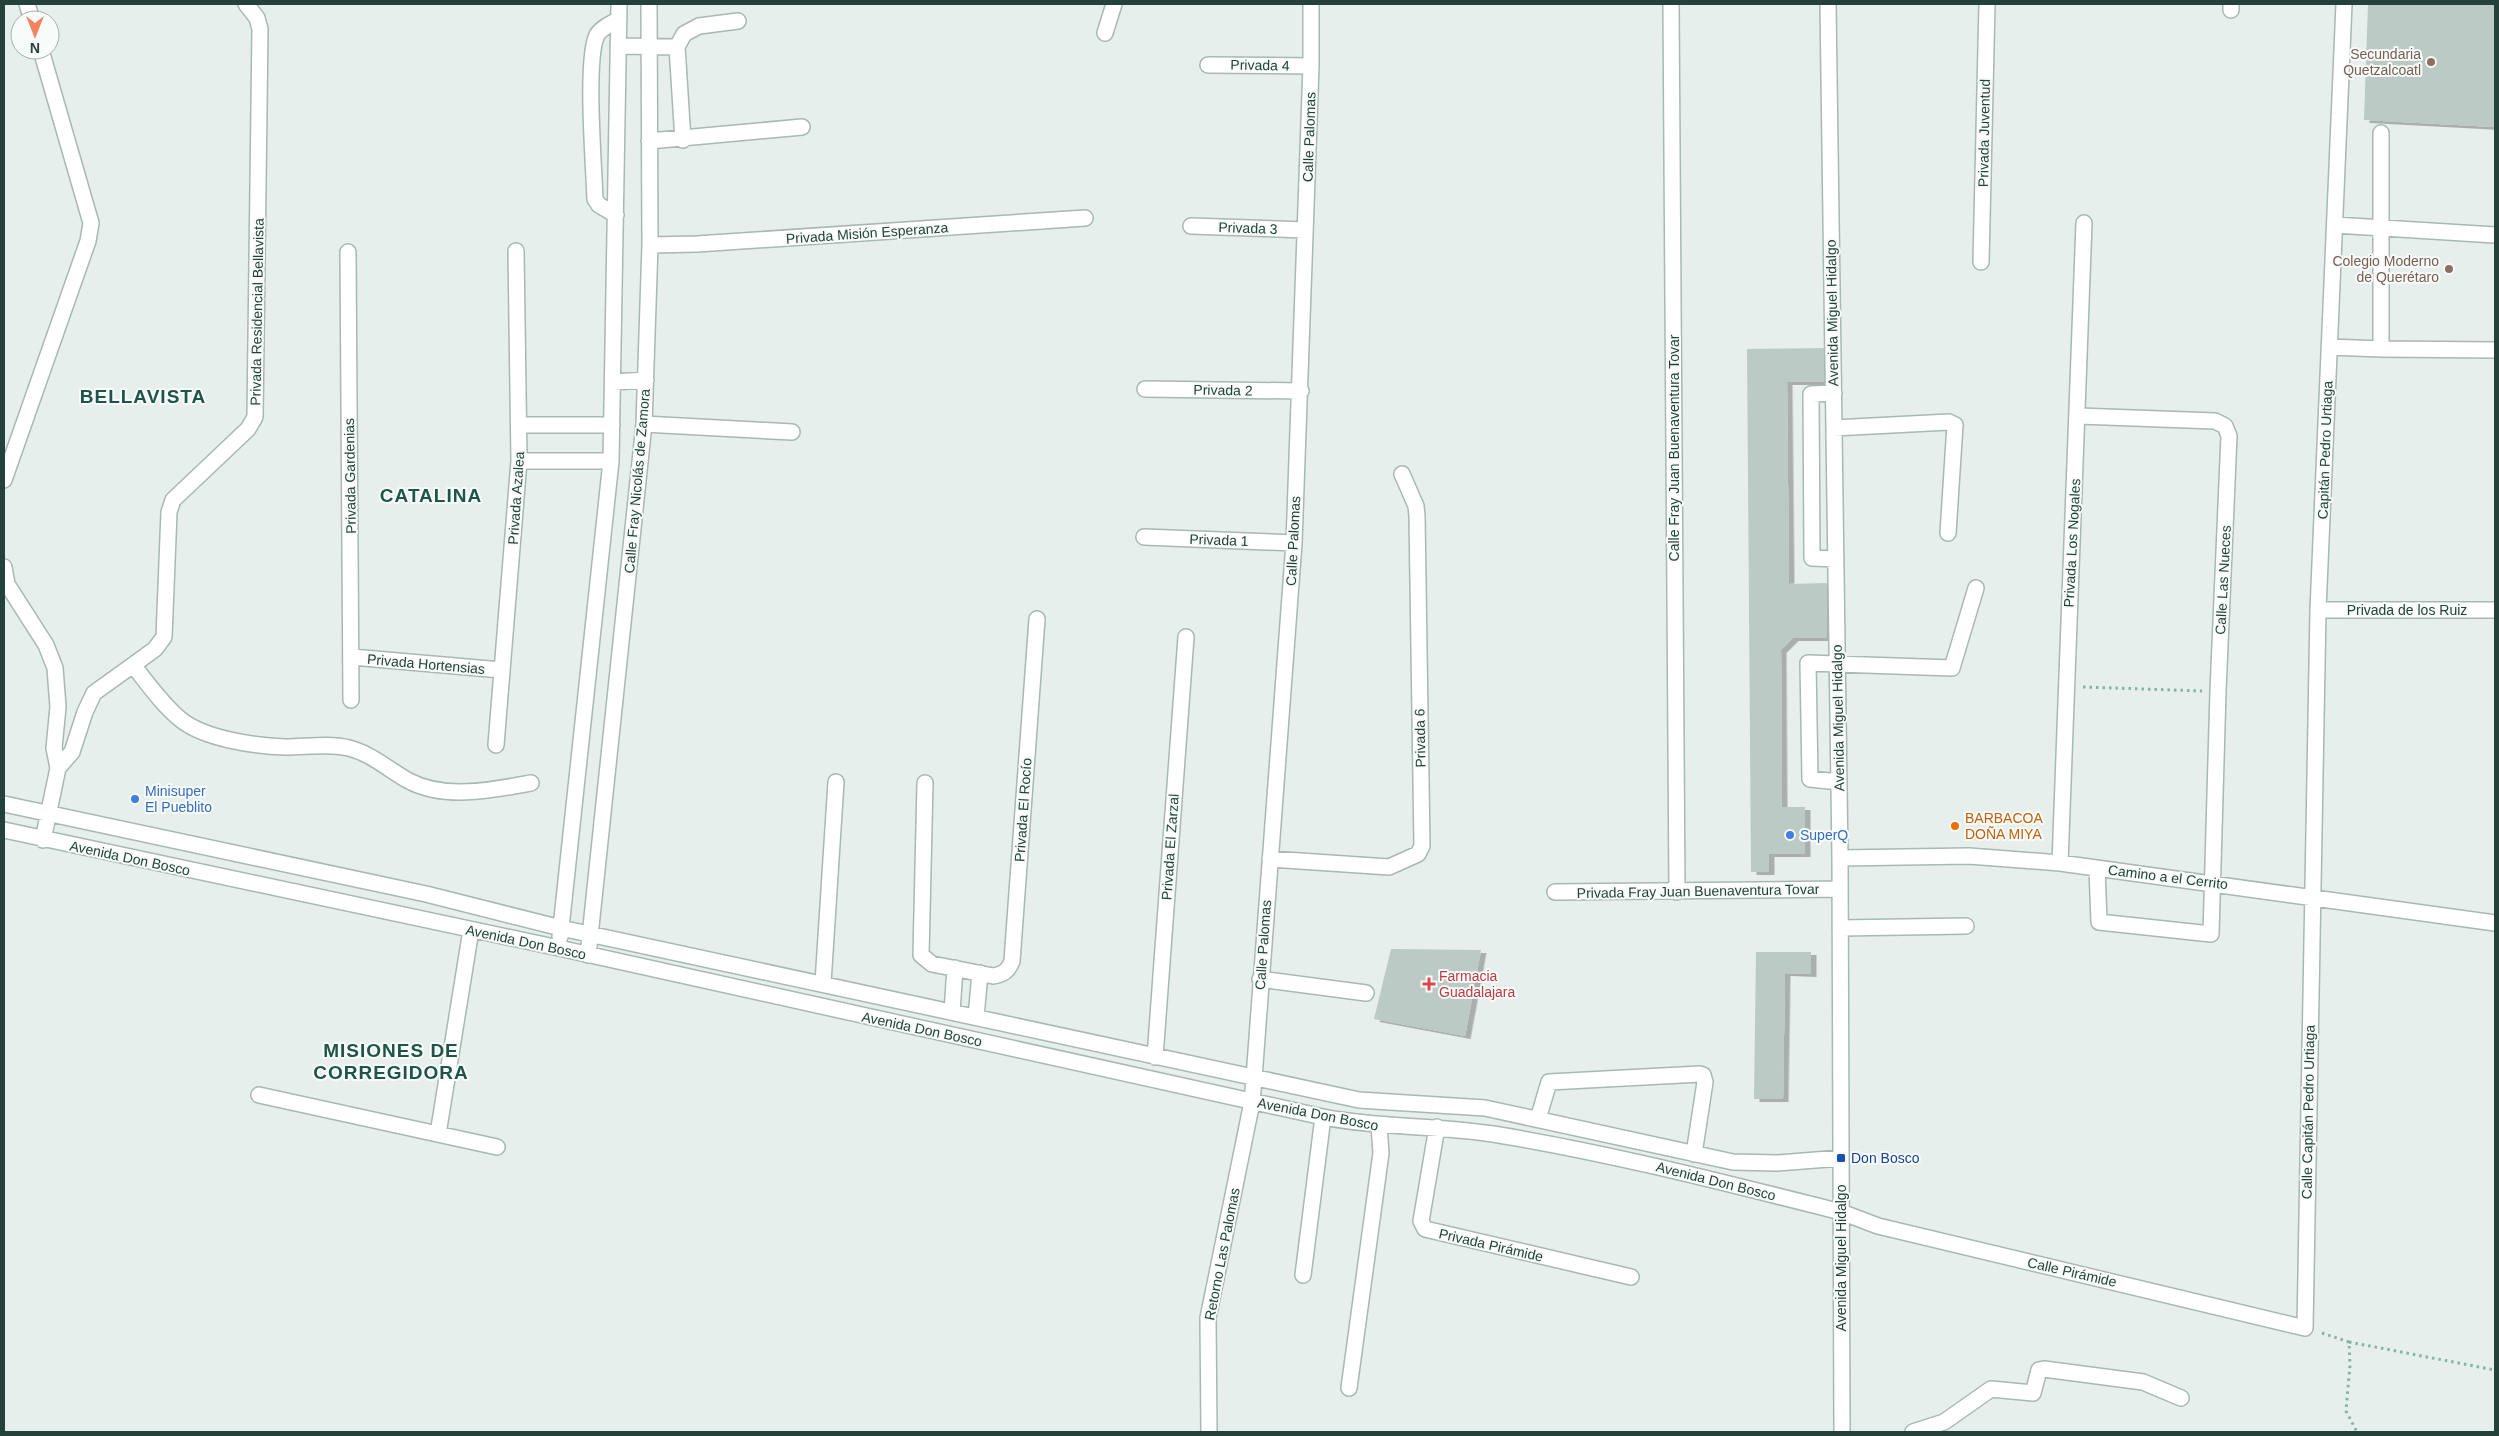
<svg xmlns="http://www.w3.org/2000/svg" width="2499" height="1436" font-family="Helvetica,sans-serif">
	<style>
		.building { fill: #bbcac4; filter: url(#shadow) }
		.lines { fill: none; stroke-linecap: round; stroke-linejoin: round }
		.minor-casing { stroke: #a8b8b2; stroke-width: 18 }
		.path { stroke: #86b3a5; stroke-width: 3; stroke-dasharray: 2.5 4; stroke-linecap: butt }
		.minor { stroke: #fff; stroke-width: 15 }
		.education-dot { fill: #8d6e63; stroke: #f7fbf9; stroke-width: 2 }
		.shop-dot { fill: #3f7fe0; stroke: #f7fbf9; stroke-width: 2 }
		.food-dot { fill: #e8710a; stroke: #f7fbf9; stroke-width: 2 }
		.health-dot { fill: #e0444e; stroke: #f7fbf9; stroke-width: 2 }
		.transit-dot { fill: #1a4fb4; stroke: #f7fbf9; stroke-width: 2 }
		.labels { text-anchor: middle; stroke-width: 4; stroke-linejoin: round; paint-order: stroke }
		.education-label { font-size: 14px; fill: #785e54; stroke: #f7fbf9; text-anchor: end }
		.street-label { font-size: 14px; fill: #24423a; stroke: #f7fbf9 }
		.shop-label { font-size: 14px; fill: #366cbe; stroke: #f7fbf9; text-anchor: start }
		.food-label { font-size: 14px; fill: #c56008; stroke: #f7fbf9; text-anchor: start }
		.health-label { font-size: 14px; fill: #be3a42; stroke: #f7fbf9; text-anchor: start }
		.transit-label { font-size: 14px; fill: #164399; stroke: #f7fbf9; text-anchor: start }
		.district-label { font-size: 19px; font-weight: bold; letter-spacing: 1px; fill: #1f5548; stroke: #f7fbf9 }
	</style>
	<defs>
		<filter id="shadow"><feDropShadow dx="5.5" dy="3" stdDeviation="0" flood-color="#0004"/></filter>
	</defs>
	<rect width="100%" height="100%" fill="#e6efeb"/>
	<path class="building" d="M2368,4H2495V127L2364,120Z
		M1831,348L1832,382H1787L1789,584L1827,583V638H1793L1781,650L1782,807H1805V854H1769V872H1751L1747,349Z
		M1391,949L1481,950L1465,1036L1374,1019Z
		M1756,952H1811V974L1785,973L1783,1099H1754Z"/>
	<g class="lines">
		<g class="minor-casing">
			<path id="minor" d="M27,4L32,20
				M1671,4L1677,892
				M1828,4L1840,858L1842,1432
				M2231,10V4
				M1105,33L1114,4
				M618,46L677,47L683,140
				M677,47L684,34L699,26L738,21
				M1208,65L1311,66
				M649,141L802,127
				M616,215L599,205L595,199C594,167 585,59 597,35C601,28 612,23 619,19
				M2335,225L2495,235
				M1191,226L1305,230
				M650,245L697,244L1085,218
				M348,252L351,700
				M1981,262L1987,4
				M2330,347L2381,349V133
				M2381,349L2495,350
				M613,382L646,380
				M1145,389L1301,391
				M1834,393L1811,394L1812,558L1836,559
				M2079,416L2215,421L2225,426L2229,436L2218,691L2211,934L2099,922L2097,868
				M644,424L792,432
				M520,425H612
				M1834,428L1949,422L1955,425L1948,533
				M519,461H611
				M4,480L88,241L91,223L41,50
				M1144,537L1294,543
				M4,567L7,584L46,645L55,668L58,707L54,748L58,768L43,840
				M2318,610H2495
				M352,657L501,670
				M133,665L155,649L164,637L169,512L173,500L248,429L255,417L260,29L257,18L246,4
				M496,745L519,461L516,251
				M58,768L72,752L85,712L94,693L133,665C148,684 162,704 180,719C204,739 255,746 285,747C306,747 329,743 349,748C372,754 389,770 409,781C445,800 493,790 531,783
				M1839,782L1810,779L1808,663L1952,668L1976,588
				M925,783L921,955L932,964L993,976C1004,974 1008,971 1012,961L1037,619
				M4,804L426,894L561,928L1359,1100L1485,1108L1733,1162L1777,1163L1841,1158
				M4,830L559,948L1323,1117C1379,1128 1436,1125 1493,1134C1610,1153 1726,1183 1841,1212L1878,1226L2305,1328L2318,610L2344,4
				M1840,858L1969,856L2060,863L2495,923
				M1270,859L1389,867L1418,854L1422,846L1417,516L1416,506L1402,474
				M2060,863C2066,649 2078,436 2084,223
				M1555,892L1840,889
				M1840,928L1966,926
				M560,937L611,461L619,4
				M588,955L644,424L650,245L649,4
				M1260,979L1366,993
				M823,983L836,782
				M952,1012L955,968
				M976,1017L980,973
				M1155,1057L1186,637
				M259,1095L497,1147
				M1538,1119L1549,1082L1700,1074L1703,1075L1705,1082L1694,1154
				M1437,1127L1421,1221L1425,1229L1631,1277
				M438,1134L471,930
				M1303,1275L1323,1117
				M1349,1388L1381,1153L1379,1126
				M1209,1432L1208,1318L1252,1102L1254,1078L1294,543L1311,66V4
				M1913,1432L1944,1422L1991,1389L2033,1393L2039,1370L2044,1369L2143,1382L2181,1398"/>
		</g>
		<path class="path" d="M2083,687L2202,691
			M2322,1333L2349,1342L2350,1365L2346,1411L2357,1432
			M2349,1342L2495,1370"/>
		<use href="#minor" class="minor"/>
	</g>
	<g class="education-dot">
		<circle cx="2431" cy="62" r="5"/>
		<circle cx="2449" cy="269" r="5"/>
	</g>
	<g class="shop-dot">
		<circle cx="135" cy="799" r="5"/>
		<circle cx="1790" cy="835" r="5"/>
	</g>
	<circle class="food-dot" cx="1955" cy="826" r="5"/>
	<path class="health-dot" d="M1426.5 976.5h5v5h5v5h-5v5h-5v-5h-5v-5h5z"/>
	<rect class="transit-dot" x="1836" y="1153" width="10" height="10" rx="2.5"/>
	<g class="labels">
		<g class="education-label">
			<text x="2421" y="59">Secundaria<tspan x="2421" dy="16">Quetzalcoatl</tspan></text>
			<text x="2439" y="266">Colegio Moderno<tspan x="2439" dy="16">de Querétaro</tspan></text>
		</g>
		<g class="street-label">
			<text transform="translate(1260 65) rotate(1)" y="5">Privada 4</text>
			<text transform="translate(1984 133) rotate(-89)" y="5">Privada Juventud</text>
			<text transform="translate(1309 137) rotate(-88)" y="5">Calle Palomas</text>
			<text transform="translate(1248 228) rotate(2)" y="5">Privada 3</text>
			<text transform="translate(867 233) rotate(-4)" y="5">Privada Misión Esperanza</text>
			<text transform="translate(257 312) rotate(-89)" y="5">Privada Residencial Bellavista</text>
			<text transform="translate(1832 313) rotate(-91)" y="5">Avenida Miguel Hidalgo</text>
			<text transform="translate(1223 390) rotate(1)" y="5">Privada 2</text>
			<text transform="translate(1674 448) rotate(-90)" y="5">Calle Fray Juan Buenaventura Tovar</text>
			<text transform="translate(2325 450) rotate(-88)" y="5">Capitán Pedro Urtiaga</text>
			<text transform="translate(350 476) rotate(-91)" y="5">Privada Gardenias</text>
			<text transform="translate(637 481) rotate(-85)" y="5">Calle Fray Nicolás de Zamora</text>
			<text transform="translate(516 498) rotate(-86)" y="5">Privada Azalea</text>
			<text transform="translate(1219 540) rotate(2)" y="5">Privada 1</text>
			<text transform="translate(1293 541) rotate(-87)" y="5">Calle Palomas</text>
			<text transform="translate(2072 543) rotate(-87)" y="5">Privada Los Nogales</text>
			<text transform="translate(2223 580) rotate(-87)" y="5">Calle Las Nueces</text>
			<text x="2407" y="615">Privada de los Ruiz</text>
			<text transform="translate(426 664) rotate(5)" y="5">Privada Hortensias</text>
			<text transform="translate(1838 718) rotate(-91)" y="5">Avenida Miguel Hidalgo</text>
			<text transform="translate(1420 738) rotate(-91)" y="5">Privada 6</text>
			<text transform="translate(1023 810) rotate(-86)" y="5">Privada El Rocío</text>
			<text transform="translate(1170 847) rotate(-86)" y="5">Privada El Zarzal</text>
			<text transform="translate(130 858) rotate(12)" y="5">Avenida Don Bosco</text>
			<text transform="translate(2168 877) rotate(7)" y="5">Camino a el Cerrito</text>
			<text transform="translate(1698 891) rotate(-1)" y="5">Privada Fray Juan Buenaventura Tovar</text>
			<text transform="translate(526 942) rotate(12)" y="5">Avenida Don Bosco</text>
			<text transform="translate(1263 945) rotate(-86)" y="5">Calle Palomas</text>
			<text transform="translate(922 1029) rotate(12)" y="5">Avenida Don Bosco</text>
			<text transform="translate(2308 1112) rotate(-89)" y="5">Calle Capitán Pedro Urtiaga</text>
			<text transform="translate(1318 1114) rotate(11)" y="5">Avenida Don Bosco</text>
			<text transform="translate(1716 1181) rotate(14)" y="5">Avenida Don Bosco</text>
			<text transform="translate(1491 1245) rotate(13)" y="5">Privada Pirámide</text>
			<text transform="translate(1222 1254) rotate(-79)" y="5">Retorno Las Palomas</text>
			<text transform="translate(1841 1258) rotate(-90)" y="5">Avenida Miguel Hidalgo</text>
			<text transform="translate(2072 1272) rotate(13)" y="5">Calle Pirámide</text>
		</g>
		<g class="shop-label">
			<text x="145" y="796">Minisuper<tspan x="145" dy="16">El Pueblito</tspan></text>
			<text x="1800" y="840">SuperQ</text>
		</g>
		<g class="food-label">
			<text x="1965" y="823">BARBACOA<tspan x="1965" dy="16">DOÑA MIYA</tspan></text>
		</g>
		<g class="health-label">
			<text x="1439" y="981">Farmacia<tspan x="1439" dy="16">Guadalajara</tspan></text>
		</g>
		<g class="transit-label">
			<text x="1851" y="1163">Don Bosco</text>
		</g>
		<g class="district-label">
			<text x="143" y="403">BELLAVISTA</text>
			<text x="431" y="502">CATALINA</text>
			<text x="391" y="1057">MISIONES DE<tspan x="391" dy="22">CORREGIDORA</tspan></text>
		</g>
	</g>
	<rect width="2499" height="1436" fill="none" stroke="#24423a" stroke-width="10"/>
	<g transform="translate(35 35) rotate(180)"><circle r="24" fill="#f7fbf9" stroke="#a3b1ad"/>
	<path d="M0-4L9 19L0 12L-9 19Z" fill="#f4845f"/>
	<text y="-8" font-size="14" font-weight="bold" text-anchor="middle" fill="#24423a">N</text>
	</g>
</svg>
